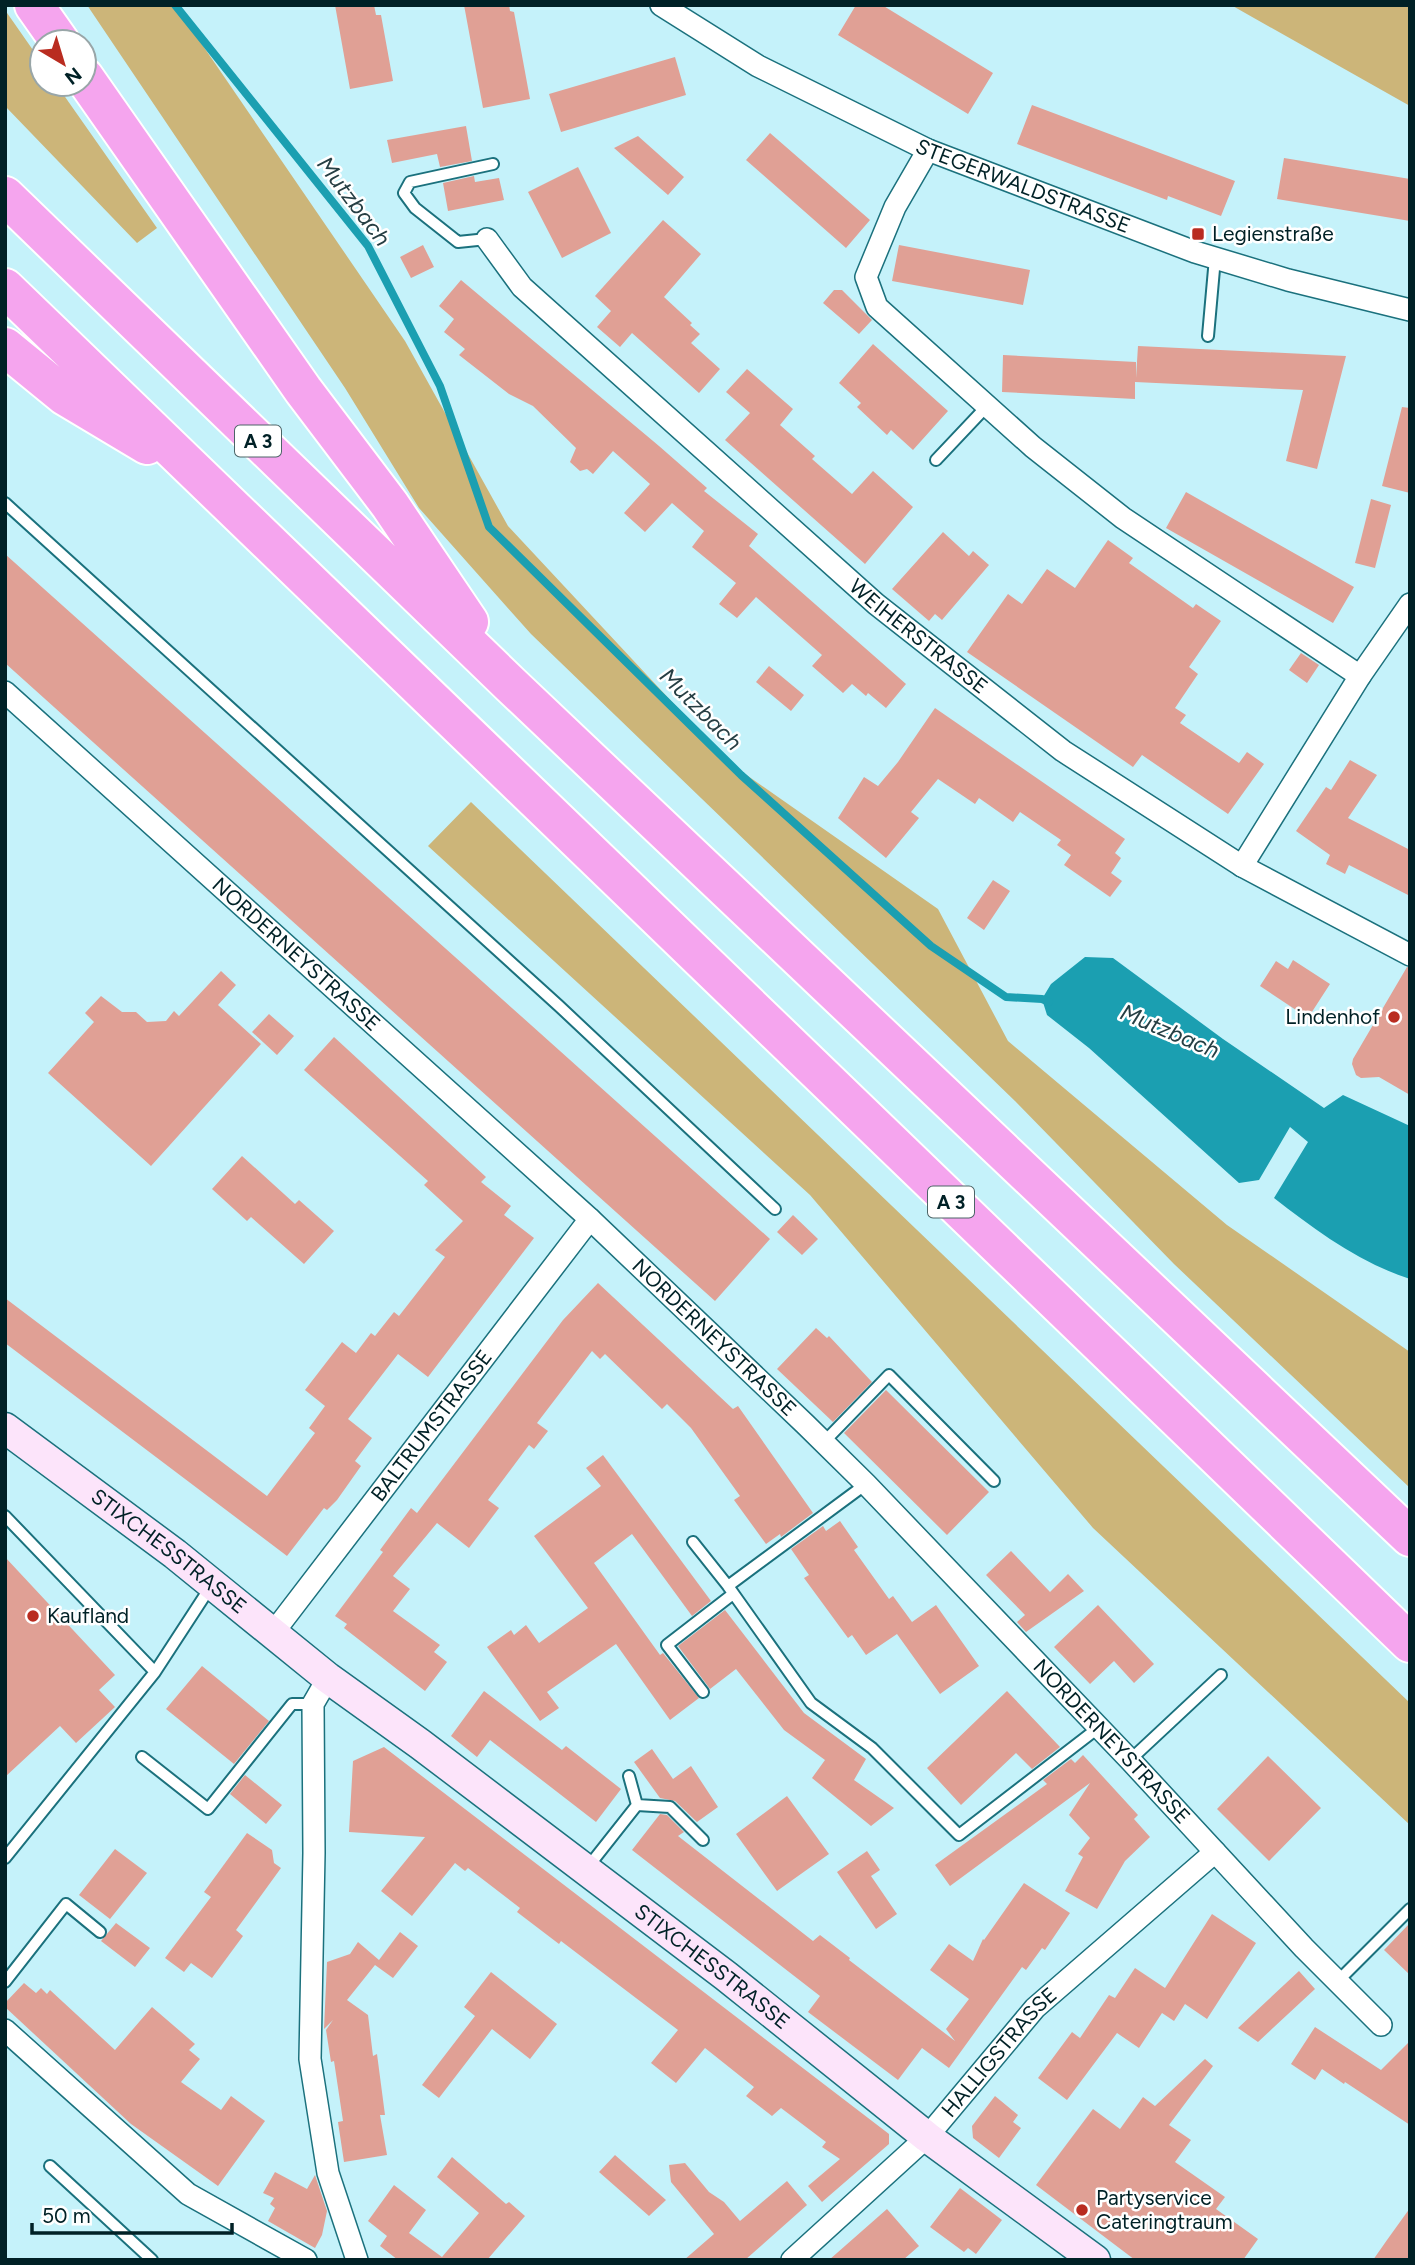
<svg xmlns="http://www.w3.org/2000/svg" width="1415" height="2265" font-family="Figtree,sans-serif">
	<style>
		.green { fill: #ccb579 }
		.water { fill: #1b9fb1 }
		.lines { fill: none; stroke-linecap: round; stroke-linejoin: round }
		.stream { stroke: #1b9fb1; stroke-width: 8 }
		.building { fill: #e0a095 }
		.lane-casing { stroke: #1b717d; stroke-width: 14 }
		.street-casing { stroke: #1b717d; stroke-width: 24 }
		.secondary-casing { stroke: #1b717d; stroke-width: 33 }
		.highway-casing { stroke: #fff; stroke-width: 42 }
		.lane { stroke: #fff; stroke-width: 10 }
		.street { stroke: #fff; stroke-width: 21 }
		.secondary { stroke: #fce4fa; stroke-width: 30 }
		.highway { stroke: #f5a5ee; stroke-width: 38 }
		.poi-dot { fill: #b92c20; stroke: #fff; stroke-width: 2.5 }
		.labels { text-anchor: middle; stroke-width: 5; stroke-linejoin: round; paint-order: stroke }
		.shield { fill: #fff; stroke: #4c6467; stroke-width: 2 }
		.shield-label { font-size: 19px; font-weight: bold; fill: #002126 }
		.street-label { font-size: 21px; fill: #002126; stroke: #fff }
		.poi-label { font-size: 21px; fill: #002126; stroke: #fff; text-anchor: start }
		.water-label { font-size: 23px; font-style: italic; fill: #263f44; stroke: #fff }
	</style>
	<rect width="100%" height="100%" fill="#c5f2fa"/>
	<path class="green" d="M87,5H175L405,341L508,526L728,762L938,909L1008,1041L1227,1225L1410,1352V1488L1174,1264L1015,1101L531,634L419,508L345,388Z
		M1231,5H1410V106Z
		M5,10L42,63V84H56L157,228L137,243L5,106Z
		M471,802L1410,1703V1825L1093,1528L810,1195L428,846Z"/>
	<path class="water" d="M1085,957L1113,958L1223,1039L1324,1108L1343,1095L1410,1126V1279C1360,1263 1315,1230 1274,1198L1308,1142L1290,1127L1259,1180L1239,1183L1089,1048L1047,1015L1042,999L1051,984Z"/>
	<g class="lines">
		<path class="stream" d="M175,5L368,246L440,386L489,527L741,775L931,946L1006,997L1042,999L1049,1002"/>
	</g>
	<path class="building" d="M335,5H374L376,15H381L393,81L350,89Z
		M464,5H509L510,11L514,12L530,99L483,108Z
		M856,5H882L993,73L968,114L838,35Z
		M675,57L686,95L561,132L549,94Z
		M1032,105L1235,181L1221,216L1168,196L1167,200L1017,144Z
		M466,126L472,161L440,167L437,154L392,163L387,140Z
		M770,133L870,220L846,248L746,160Z
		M638,136L684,177L668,195L614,148Z
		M1284,158L1410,179V221L1277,199Z
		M578,167L611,233L562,258L528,192Z
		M474,176L475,182L499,178L504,200L448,211L443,183Z
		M663,220L701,254L664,297L692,323L690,325L700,334L691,343L720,369L699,393L632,333L620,347L597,327L611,311L595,296Z
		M423,245L434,267L411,278L400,257Z
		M899,245L1030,270L1023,305L892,281Z
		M461,280L659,446L707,488L704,491L758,534L749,546L906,684L886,708L868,693L866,696L852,684L843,693L812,666L822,655L756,597L737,618L719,604L736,583L692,547L704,531L672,503L645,532L624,513L650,484L613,451L593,474L587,469L580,471L570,462L576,448L533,406L509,394L459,355L465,349L444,332L454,319L439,306Z
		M834,290H842L872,320L859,334L823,303Z
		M873,344L948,411L913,450L891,430L887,435L857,407L861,403L839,383Z
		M1138,346L1346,356L1317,469L1286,461L1303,390L1135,382V399L1002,392L1003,355L1136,362V378Z
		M747,369L793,409L780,425L815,456L812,459L852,494L873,471L913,507L865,564L725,440L750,413L726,392Z
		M1402,407L1410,408V493L1382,486Z
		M1186,492L1354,587L1333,623L1166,528Z
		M1371,499L1391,505L1375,568L1355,563Z
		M943,532L969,556L973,551L989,565L942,620L935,614L929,621L892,589Z
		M1108,540L1133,558L1129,563L1193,608L1196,604L1221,621L1189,667L1198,674L1175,708L1186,715L1180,723L1239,763L1247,752L1264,764L1228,814L1142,755L1133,767L967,652L1008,594L1022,604L1047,569L1075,588Z
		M5,554L770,1239L715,1301L5,663Z
		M1301,653L1319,665L1307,683L1289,670Z
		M769,666L804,695L791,711L756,682Z
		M935,708L1125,839L1115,853L1121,858L1111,873L1122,881L1110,897L1064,865L1071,855L1057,845L1061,840L1020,812L1013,822L979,798L975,804L938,779L911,812L919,818L886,858L838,818L864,777L878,786L898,762Z
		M1350,760L1377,775L1348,818L1410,850V896L1349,865L1345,874L1326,864L1330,855L1296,831L1326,787L1331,790Z
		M993,880L1010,891L984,930L967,918Z
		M1293,960L1330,984L1308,1018L1260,986L1276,961L1288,969Z
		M1407,967L1410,968V1095L1379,1077L1361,1078L1356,1075L1352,1064L1353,1059Z
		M221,971L236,985L218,1005L261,1044L151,1166L48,1073L94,1022L85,1013L101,996L122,1012H136L147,1022L166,1021L174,1011L179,1016Z
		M269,1014L294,1036L277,1055L252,1032Z
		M334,1037L486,1177L481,1182L511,1206L504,1215L534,1238L428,1377L398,1354L348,1419L372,1438L355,1461L361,1466L337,1500L327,1510L324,1508L287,1556L5,1343V1298L267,1496L315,1433L309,1428L325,1406L305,1390L342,1342L356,1353L371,1333L375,1336L394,1312L399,1316L445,1257L435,1250L463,1221L424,1185L428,1181L304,1070Z
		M242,1156L295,1204L299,1200L334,1231L304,1264L251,1217L247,1221L212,1189Z
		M793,1215L818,1239L802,1255L777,1232Z
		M598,1283L733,1409L738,1406L813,1513L781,1537L780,1534L766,1544L734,1500L740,1496L691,1428L667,1404L662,1409L605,1354L600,1359L592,1351L537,1423L548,1431L534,1449L529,1445L488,1500L499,1508L469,1548L437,1523L393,1576L410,1589L393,1611L440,1645L434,1652L447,1662L425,1691L344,1628L347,1624L335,1616L383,1552L380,1550L411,1508L417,1513L563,1320Z
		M816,1328L827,1338L829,1336L872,1382L833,1422L777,1369Z
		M886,1390L989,1492L947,1535L844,1433Z
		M603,1455L711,1601L692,1616L632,1534L594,1563L660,1655L663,1653L699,1698L670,1720L616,1644L547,1692L559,1708L540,1721L487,1647L511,1630L514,1635L526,1625L539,1643L588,1608L534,1536L601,1486L586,1468Z
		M840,1521L858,1547L854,1550L889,1599L893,1596L912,1622L936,1605L979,1666L940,1694L897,1634L866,1655L852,1635L848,1638L804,1578L809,1575L791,1549L823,1526L826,1531Z
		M1011,1551L1050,1592L1068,1574L1084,1591L1026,1632L1017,1622L1025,1615L986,1575Z
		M5,1557L115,1675L99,1690L115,1707L76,1743L60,1726L5,1777Z
		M1098,1605L1154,1664L1134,1683L1114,1661L1090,1684L1054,1647Z
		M725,1610L804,1713L866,1759L854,1780L894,1808L871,1826L812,1778L825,1760L784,1730L736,1669L710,1689L678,1646Z
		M202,1666L269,1721L234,1764L166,1709Z
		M484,1691L562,1750L566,1746L621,1789L596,1822L490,1740L477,1757L451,1736Z
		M1007,1691L1060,1747L1032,1769L1016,1753L961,1805L927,1768Z
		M384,1747L889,2134V2144L822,2202L808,2186L840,2159L822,2147L826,2142L781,2108L772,2116L746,2096L754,2087L705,2048L676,2083L651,2063L678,2030L561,1941L559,1944L517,1912L520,1908L468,1868L465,1871L455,1863L412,1916L381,1891L425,1837L349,1832L353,1761Z
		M652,1749L673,1779L691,1766L718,1807L697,1822L675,1801L660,1798L634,1762Z
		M1083,1755L1138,1815L1134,1819L1150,1837L1125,1861L1097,1909L1065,1891L1083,1857L1078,1854L1090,1838L1069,1815L1090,1783L950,1886L935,1865L1047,1784L1043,1780L1071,1759L1075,1763Z
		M1268,1756L1321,1808L1269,1861L1217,1809Z
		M245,1775L282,1805L266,1824L230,1794Z
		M787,1796L829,1854L777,1891L736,1834Z
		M660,1814L667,1815L684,1832L678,1836L813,1941L820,1935L850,1958L849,1960L955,2041L946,2029L969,1999L930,1970L949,1944L973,1961L983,1939L984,1940L1024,1883L1070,1913L1045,1950L1042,1948L1026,1970L1022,1967L949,2068L922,2048L898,2080L808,2012L820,1996L632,1850Z
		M247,1833L272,1850L274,1863L281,1868L236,1930L243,1936L212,1978L191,1963L184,1972L165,1958L211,1897L204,1892Z
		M115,1849L147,1873L110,1919L79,1895Z
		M867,1851L880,1870L871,1876L897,1914L876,1929L837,1872Z
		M1212,1914L1256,1943L1207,2019L1185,2004L1174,2021L1162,2013L1139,2048L1117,2033L1067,2100L1038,2078L1072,2032L1080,2038L1109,1995L1115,1998L1135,1968L1165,1988Z
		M116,1923L150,1948L135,1967L101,1941Z
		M1410,1923V1975L1384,1950Z
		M400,1932L418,1946L393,1978L375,1965L347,2000L368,2015L373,2056L377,2054L385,2115H380L387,2155L344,2162L338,2122L343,2121L334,2061L331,2062L326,2030L333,2020L324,2029L327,1962L350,1954L358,1942L379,1960Z
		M1299,1971L1315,1989L1258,2042L1238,2028Z
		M491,1972L557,2024L530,2059L492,2029L439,2098L422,2085L475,2016L464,2007Z
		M24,1983L36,1993L41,1988L47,1994L50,1990L115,2050L152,2007L195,2044L189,2050L200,2059L181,2082L221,2110L231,2096L265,2121L218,2186L131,2124L5,2007V2003Z
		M1315,2027L1381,2070L1410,2041V2125L1345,2082L1344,2084L1322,2069L1315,2080L1291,2064Z
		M1205,2059L1213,2066L1169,2125L1191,2140L1175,2162L1225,2197L1216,2209L1258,2239L1243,2260H1135L1036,2185L1093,2109L1120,2129L1143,2097L1155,2106Z
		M995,2096L1018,2115L1013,2122L1021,2128L999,2158L973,2138L972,2126Z
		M615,2155L666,2200L649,2216L599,2172Z
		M452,2157L506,2204L509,2202L525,2216L487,2260H398L380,2246L387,2236L368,2221L394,2185L426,2210L409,2233L442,2257L479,2213L437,2177Z
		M685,2163L709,2192L724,2202L740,2221L787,2181L807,2205L745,2260H684L714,2234L671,2182L669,2165Z
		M275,2172L307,2189L315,2175L327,2211L322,2235L315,2248L268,2221L275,2208L270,2204L274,2198L263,2193Z
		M960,2188L1002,2220L976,2254L968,2248L964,2252L930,2227Z
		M1410,2208V2260H1373L1387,2240Z
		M887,2209L919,2246L903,2260H829Z"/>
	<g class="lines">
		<g class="lane-casing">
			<path id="lane" d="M487,239L458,242L415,208L404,193L410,182L493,164
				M1208,336L1215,258
				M936,460L987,406
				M5,503L559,1006L775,1209
				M824,1442L889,1375L994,1481
				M5,1516L155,1672L211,1586
				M693,1542L728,1586L866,1484
				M728,1586L811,1703L872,1748L959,1835L1098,1728
				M703,1692L667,1645L733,1594
				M142,1757L208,1809L292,1704H313
				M1130,1760L1221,1675
				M637,1805L670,1807L703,1840
				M5,1858L155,1672
				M588,1867L637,1805L629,1776
				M1338,1981L1410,1909
				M5,1982L66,1904L100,1932
				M50,2166L152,2260"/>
		</g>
		<g class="street-casing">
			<g id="street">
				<path id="s1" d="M661,5L758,66L928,150L1195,252L1288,280L1410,310"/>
				<path d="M928,150L895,207L866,277L877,307L1033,447L1123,518L1360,676"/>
				<path id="s2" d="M487,239L522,287L876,604L1063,751L1242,866L1410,955"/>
				<path id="s3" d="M5,692L590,1219L805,1424L866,1484L1130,1760L1304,1948L1381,2025"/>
				<path d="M1242,866L1360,676L1410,604"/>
				<path id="s4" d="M273,1633L590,1219"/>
				<path d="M328,1678L313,1704L314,1853L310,2059L328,2173L357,2260"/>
				<path d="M5,2030L188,2194L306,2260"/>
				<path id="s5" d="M792,2260L927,2137L1035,2008L1215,1852"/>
			</g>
		</g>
		<g class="secondary-casing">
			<g id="secondary">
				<path id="s6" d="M5,1428L175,1554L328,1678L420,1744L726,1976L927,2137L1095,2260"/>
			</g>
		</g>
		<g class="highway-casing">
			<path id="highway" d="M34,5L60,42
				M84,77L303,390L390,505L469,622
				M5,196L511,685L1410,1537
				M5,288L1410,1643
				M5,347L65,396L147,445"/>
		</g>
		<use href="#lane" class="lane"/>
		<use href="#street" class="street"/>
		<use href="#secondary" class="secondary"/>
		<use href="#highway" class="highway"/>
	</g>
	<g class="poi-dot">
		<rect x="1191" y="227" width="14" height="14" rx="3.5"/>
		<circle cx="1394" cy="1017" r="7"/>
		<circle cx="33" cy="1616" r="7"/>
		<circle cx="1082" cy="2210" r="7"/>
	</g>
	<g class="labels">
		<g class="shield">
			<rect x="235" y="425.5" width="46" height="31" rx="5"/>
			<rect x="928" y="1186.5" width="46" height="31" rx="5"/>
		</g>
		<g class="shield-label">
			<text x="258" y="448">A 3</text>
			<text x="951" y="1209">A 3</text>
		</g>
		<g class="street-label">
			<text dy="7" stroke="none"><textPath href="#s1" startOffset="406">STEGERWALDSTRASSE</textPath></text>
			<text dy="7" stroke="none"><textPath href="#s2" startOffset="588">WEIHERSTRASSE</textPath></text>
			<text dy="7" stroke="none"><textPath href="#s3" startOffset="392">NORDERNEYSTRASSE</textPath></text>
			<text dy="7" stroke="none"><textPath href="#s3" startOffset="959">NORDERNEYSTRASSE</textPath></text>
			<text dy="7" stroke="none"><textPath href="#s4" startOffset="261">BALTRUMSTRASSE</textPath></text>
			<text dy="7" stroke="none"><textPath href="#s6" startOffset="205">STIXCHESSTRASSE</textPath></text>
			<text dy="7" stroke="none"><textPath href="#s3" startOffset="1526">NORDERNEYSTRASSE</textPath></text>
			<text dy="7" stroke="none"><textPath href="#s6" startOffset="889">STIXCHESSTRASSE</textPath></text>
			<text dy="7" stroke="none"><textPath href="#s5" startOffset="294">HALLIGSTRASSE</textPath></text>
		</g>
		<g class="poi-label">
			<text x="1212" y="241">Legienstraße</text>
			<text x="1380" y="1024" text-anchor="end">Lindenhof</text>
			<text x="47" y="1623">Kaufland</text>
			<text x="1096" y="2205">Partyservice<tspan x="1096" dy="24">Cateringtraum</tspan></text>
		</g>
		<g class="water-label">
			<text transform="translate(354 201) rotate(53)" y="8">Mutzbach</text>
			<text transform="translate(701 709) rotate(45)" y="8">Mutzbach</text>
			<text transform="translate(1170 1031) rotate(23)" y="8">Mutzbach</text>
		</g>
	</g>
	<rect width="1415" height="2265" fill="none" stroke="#002126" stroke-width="14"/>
	<g transform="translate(63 63) rotate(142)"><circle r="33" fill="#ffffff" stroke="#99a6a8" stroke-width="2"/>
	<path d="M0-5L12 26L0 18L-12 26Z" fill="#b92c20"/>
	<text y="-10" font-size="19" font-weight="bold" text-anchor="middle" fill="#002126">N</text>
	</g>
	<path d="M32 2223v10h200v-10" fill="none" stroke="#002126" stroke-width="3.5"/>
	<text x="42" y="2223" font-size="21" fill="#002126" stroke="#ffffff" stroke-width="5" paint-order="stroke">50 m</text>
</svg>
